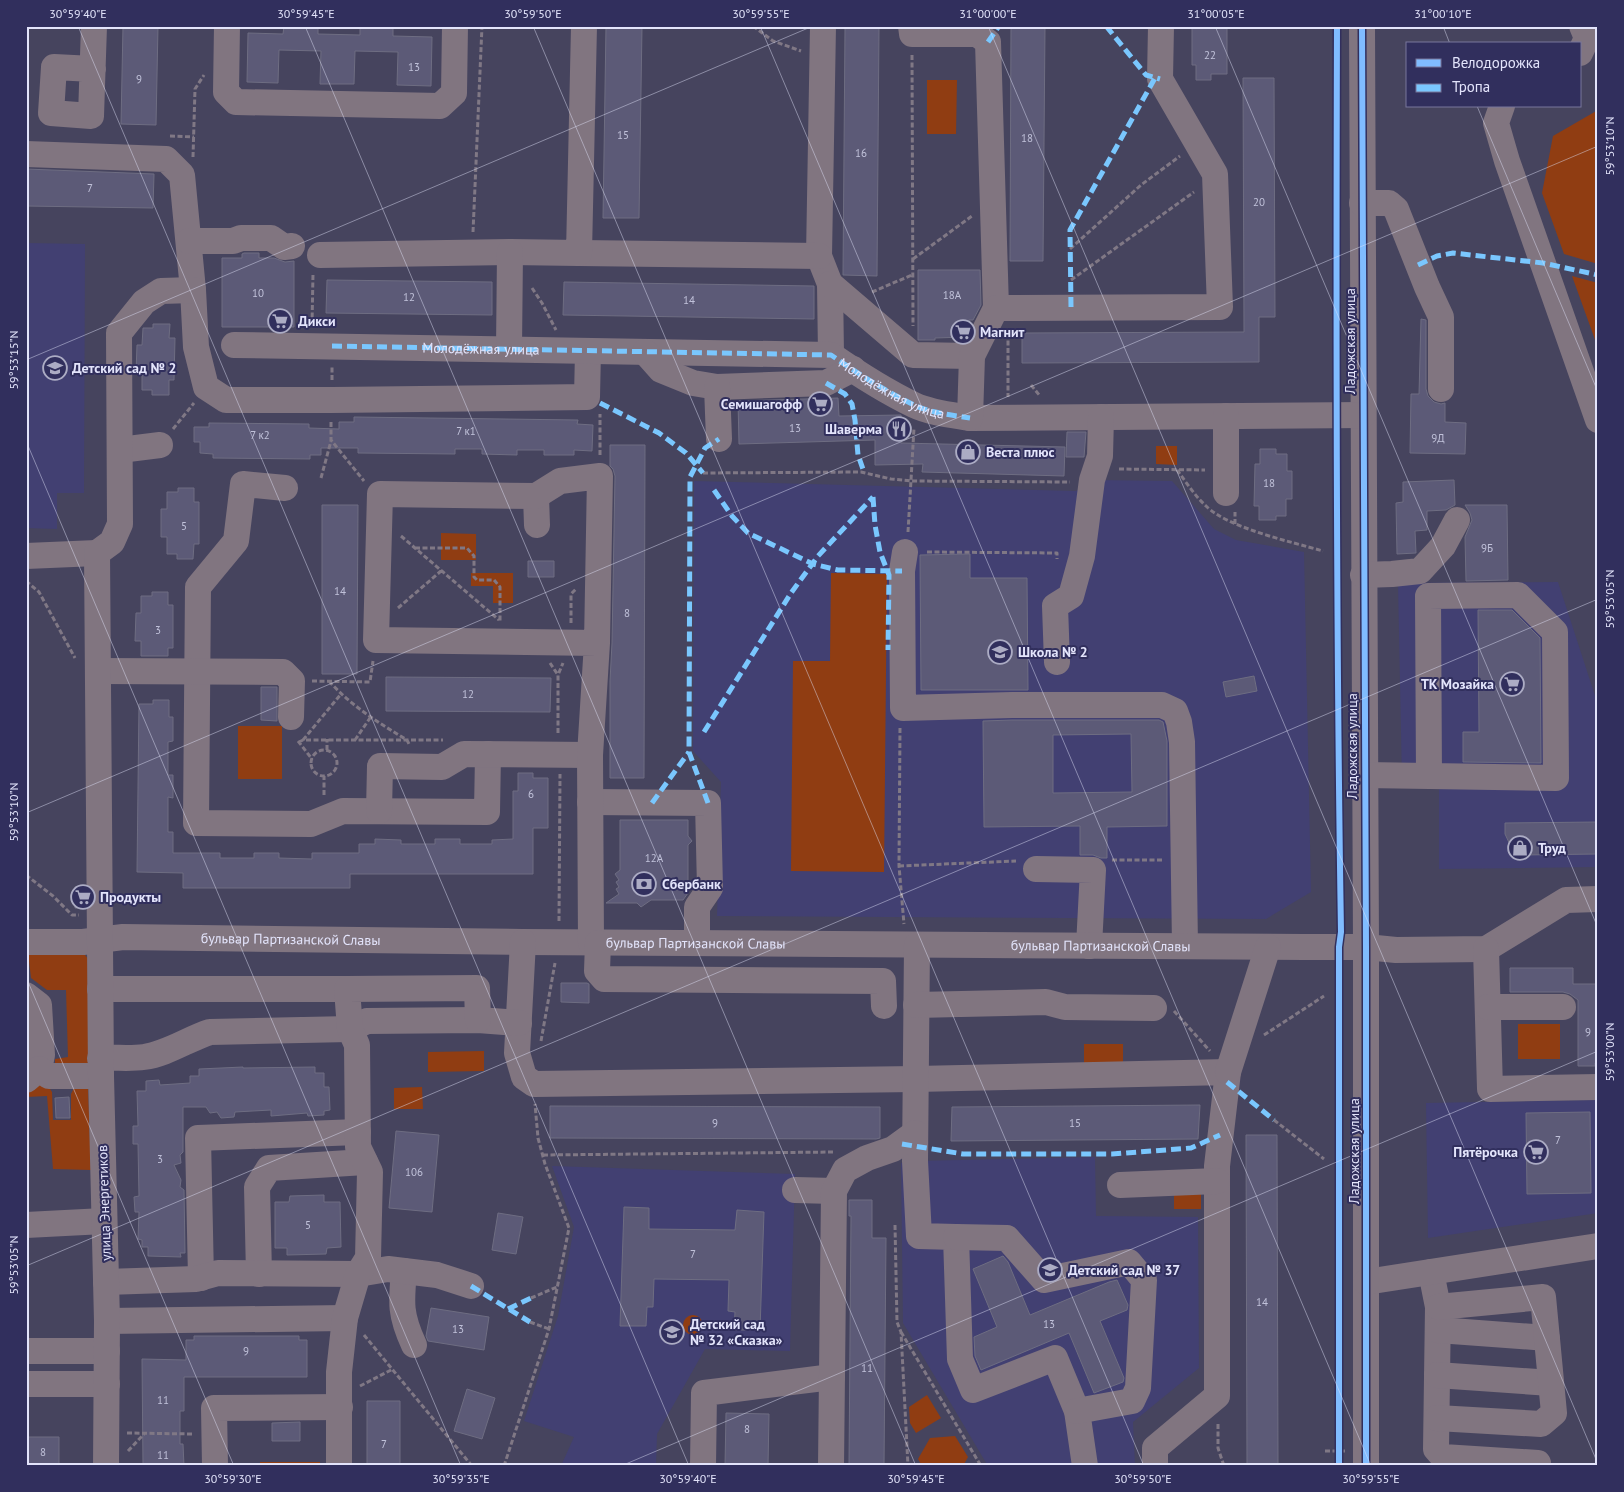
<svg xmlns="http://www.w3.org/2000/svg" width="1624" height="1492" font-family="'PT Sans',sans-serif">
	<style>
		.built { fill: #424072 }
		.green { fill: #903d12 }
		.building { fill: #5c5a77; stroke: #6e6d82; fill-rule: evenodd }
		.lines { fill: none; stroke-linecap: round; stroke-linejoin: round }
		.path { stroke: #807885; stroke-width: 3; stroke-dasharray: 5 2.5; stroke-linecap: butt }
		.minor { stroke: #817580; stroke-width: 26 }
		.quiet { stroke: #7ac7fe; stroke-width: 5; stroke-dasharray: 10 5; stroke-linecap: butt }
		.cycleway-casing { stroke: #312f5d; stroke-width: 9 }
		.cycleway { stroke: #80bcff; stroke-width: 6 }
		.ticks { fill: none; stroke: #e3e4fb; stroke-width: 1; stroke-opacity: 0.45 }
		.labels { text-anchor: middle; stroke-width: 4; stroke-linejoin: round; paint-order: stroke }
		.number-label { font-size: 11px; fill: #c1c2da }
		.poi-label { font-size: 14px; font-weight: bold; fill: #e3e4fb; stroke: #312f5d; text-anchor: start }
		.street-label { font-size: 14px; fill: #e3e4fb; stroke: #312f5d }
		.neatline { fill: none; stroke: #e3e4fb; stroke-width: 2 }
		.ticks-label { font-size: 12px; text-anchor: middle; fill: #e3e4fb }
	</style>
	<rect width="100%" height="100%" fill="#46445e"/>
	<path class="built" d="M26,243L85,244L84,493H57V529L26,528Z
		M1092,480L1172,481L1214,529L1236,540L1304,552L1311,892L1266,919L717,916L721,782L693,751L694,481L1076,491Z
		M1558,582L1598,705V867L1439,869V780L1402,781L1398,583Z
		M1598,1100V1213L1428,1238L1426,1103Z
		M1095,1157L1096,1216L1198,1217L1199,1368L1133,1422L1135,1466H988L903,1323L901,1163L915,1161Z
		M552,1166L795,1174L790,1351L705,1349L657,1434L656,1466H561L574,1437L524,1421L558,1316L574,1227Z"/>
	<path class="green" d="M927,80H957L956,134H927Z
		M1598,110V264L1564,254L1542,193L1553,136Z
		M1572,276L1598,283V348Z
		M1156,446H1177V465L1156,464Z
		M441,533L476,534V560H441Z
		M471,573H513V603H493V586H471Z
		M831,573L887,574L884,872L791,871L793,661H830Z
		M238,726H282V779H238Z
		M26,951L80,952L85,955L89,960L93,1056L86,1065L55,1064V1059L68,1057L66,990H47L31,978L29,961H26Z
		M1518,1024H1560V1059H1518Z
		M1084,1044H1123V1063H1084Z
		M484,1051V1071L428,1072V1052Z
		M37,1083L50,1089L52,1092L53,1120H71V1094L74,1088L88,1086L91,1170L53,1169L47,1096L26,1097V1090Z
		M422,1087L423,1109H394V1088Z
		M1174,1192H1201V1209H1174Z
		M683 1325a10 10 0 1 1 20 0a10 10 0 1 1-20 0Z
		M927,1395L941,1418L916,1433L910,1423L909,1407Z
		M955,1436L968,1457L963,1466H922L918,1459L930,1438Z
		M260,1462H320V1466H260Z"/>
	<path class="building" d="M123,26H158L156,125L121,124Z
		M284,26H318V34L360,35V26H393V36L432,37L431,86L397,85L398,52L355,51L354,84H320L321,51L279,50L278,83L247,82L248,33L283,34Z
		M606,26H642L639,218H603Z
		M1011,26H1045L1043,261H1010Z
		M1192,26L1227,27V74H1211V80H1196V65H1192Z
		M845,28H879L877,276L843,275Z
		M1243,78H1274L1275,317H1259V362L1022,363V333L1244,332Z
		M26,169L154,174L153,208L26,206Z
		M244,253H259V258H274L285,262L294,261V327H222V258H242V254Z
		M918,270H980L981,305L973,320H969V328L965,337L935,338V340H918Z
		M327,280L492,282V315L326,313Z
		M564,282L814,286V319L563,315Z
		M1421,319L1426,320V389L1428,396L1434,402L1441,404L1445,403V422L1466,423L1465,454L1410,453L1411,394H1419Z
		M153,324H170L169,338H175L174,380H169V395H152V390H142V373H136L137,345H142L143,328H153Z
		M838,398L839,416L901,415V443L1065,447L1064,476L922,472L923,464L875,465V440L739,444L738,401Z
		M354,417L578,420L577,424L593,425L592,451L574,450V455H544V450H517V455L482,454V449H455V454L358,453V448H321V455H310V459L213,458V454L200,453V442H194V427H209V423L309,424V428L339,429V422H354Z
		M1067,432H1086L1084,457H1066Z
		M610,445H645L644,778H610V681L612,643L615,476L613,469L610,466Z
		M1260,449H1276V454H1287V471H1292V499H1286V516H1276V520H1259V506H1254L1255,464H1260Z
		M1454,480L1455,505L1446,510L1427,511V530L1415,531L1416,553L1397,554L1396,503L1403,502V482Z
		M178,488H194V502H199V544H194L193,559H177V554H167V537H161V509H167V492H178Z
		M322,505H358L357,674H322Z
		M1465,505H1507L1508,580L1466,581L1465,537L1472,520L1470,513Z
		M970,554V578H1027L1028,690H921L920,555Z
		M528,561H554V577H528Z
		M152,592H168V605H173V648H168V656H141V641H135L136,613H141V596H152Z
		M1478,610H1512L1540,638L1541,763L1463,762V732H1479Z
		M1254,676L1257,691L1226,697L1223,682Z
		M386,677L551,678L550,712L386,711Z
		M261,687H277V721L261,720Z
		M153,700H169V717H173V741L168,742V775H173V798L168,797V832H173V853H220V858H254V853H279V858L312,859V853H359V844H375V839L401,840V844H435V839H460V844H492V840L513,839V791H518V773H533V778H548V828H533V874H350V888H183V873L137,872L139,704H153Z
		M1012,720H1159L1163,722L1167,741V826L1107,827V858H1101L1093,855H1080V826L984,827L983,721ZM1131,734L1132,792L1053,793V735Z
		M620,820H688V836L692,841L688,845V893L683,900H651L641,907L637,903H606L619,894L616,889L619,887L616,882L619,880L615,874L620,870Z
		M1598,822V854L1523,855L1512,849L1505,834V823Z
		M75,887H85V908H75Z
		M1510,968H1573V984H1598V1063H1595V1066H1578V1000L1570,994L1563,992H1510Z
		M561,983H587L589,984V1003L561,1002Z
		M243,1067V1068L315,1067V1073H324V1087H329L330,1110L324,1111V1115L308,1116L307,1113L271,1116V1110L235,1112L234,1117L221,1118L217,1112L210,1113L206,1107H183V1152L180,1155L181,1163L174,1165L181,1180L180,1187L184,1190L185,1253H180L181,1257L148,1256V1247H142V1240L138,1239L139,1212H135L134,1197L139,1196L138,1144H133V1126H138L137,1091H146V1081L159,1080L160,1085L190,1083V1076H199V1069Z
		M69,1097L70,1118H56L55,1098Z
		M1200,1105L1198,1139L951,1141L952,1107Z
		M550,1106L880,1107V1138L876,1139L550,1138Z
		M1590,1112L1591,1193L1527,1194L1526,1113Z
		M396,1131L439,1135L432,1212L389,1208Z
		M1246,1135H1277L1278,1466H1247Z
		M324,1195V1202H340L341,1247L327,1248L326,1254L287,1255V1248H275V1202H289L290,1196Z
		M849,1200H872V1238H886L884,1466H849L851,1216H849Z
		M624,1207L649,1208V1229L735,1230L737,1210L764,1212L760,1330H734L735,1312L728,1311L729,1280L654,1279L653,1307H647L646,1326H620Z
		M498,1213L523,1217L516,1254L492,1250Z
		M1003,1256L1008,1262L1030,1315L1109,1282L1117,1280L1128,1305L1127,1310L1100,1321L1124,1378L1123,1382L1094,1393L1069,1333L981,1370L975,1356L974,1337L997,1327L973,1269Z
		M431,1308L489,1317L484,1350L428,1341L426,1336Z
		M194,1336H299V1340H307V1377H184V1411H180V1444H183L184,1466H143L142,1359L186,1360V1340H194Z
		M467,1389L495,1398L482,1439L454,1431Z
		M367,1401H400V1466H367Z
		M726,1413L769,1414L768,1466H725Z
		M300,1422V1441H272V1423Z
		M28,1437H59V1466H28Z"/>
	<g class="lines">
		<path class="path" d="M753,26L773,41L801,51
			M912,55L913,326
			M170,136L194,137
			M193,157L195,89L204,75
			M473,232L482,26
			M1070,249L1141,185L1180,156
			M913,259L972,216
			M1071,280L1194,192
			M532,288L542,303L556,330
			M872,292L912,275
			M312,325L313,274
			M1008,333V397
			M332,380V367
			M1031,385L1040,396
			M331,422V440L364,481
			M173,429L194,403
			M600,455V414
			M1119,469L1205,470
			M1177,470C1186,482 1195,496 1206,506C1228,528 1292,542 1323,551
			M703,473L861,472L891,479L912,481L1070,482
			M321,478L331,441
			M1235,524V512
			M908,532L914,428
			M401,536L499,620
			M415,548H467L474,556V577L477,580H494L500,587V621
			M927,552L1057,553V559
			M26,581L39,592L75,658
			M398,608L441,571
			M571,623V594L576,589
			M550,663L558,675
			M312,681L370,682L373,661
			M329,681C351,706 379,723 407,740L410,746
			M900,728L899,866L904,924
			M558,733V675L563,663
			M303,740L341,694
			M355,740L370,718
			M298,741L312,759
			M299,742L303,740H443
			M327,750V739
			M311 763a13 13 0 1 1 26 0a13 13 0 1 1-26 0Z
			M324,795V776
			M1112,860H1163
			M899,866L1016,861
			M26,875L53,896L72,915H79
			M559,921L560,774
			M1174,1011L1210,1051
			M1264,1035L1324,996
			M541,1041L555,963
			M1274,1120L1324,1159
			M543,1155L834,1152
			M895,1225L897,1322L901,1332L908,1466
			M531,1298L557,1287
			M530,1322L549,1329
			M901,1332L981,1466
			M364,1335L472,1466
			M360,1386L393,1369
			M1218,1424V1448L1224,1466
			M127,1433L193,1434
			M128,1451L144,1434
			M1325,1451H1346
			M504,1466L549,1329L569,1228L545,1164L538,1138L535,1104"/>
		<g class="minor">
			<path d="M227,26L226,92L236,102L440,106L454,93L455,26"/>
			<path d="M823,26L819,256L830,284L831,355"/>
			<path d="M911,26L912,34H977L988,42L996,308"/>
			<path d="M1362,26L1366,947V1466"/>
			<path d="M1580,53L1587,38L1582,26"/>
			<path d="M93,69L54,67L51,113L91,116L94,26"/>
			<path d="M1502,106L1496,123L1507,161L1598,420"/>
			<path d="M26,154L166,159L182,175L193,290L196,347L206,387L226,400H332L587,397L588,351"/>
			<path d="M1362,203H1389L1396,209L1427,287L1441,317V389"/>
			<path d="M189,241H233L241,238H271L284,247L292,246"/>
			<path d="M579,253L819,256"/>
			<path d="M320,255L510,252L579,253L584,26"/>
			<path d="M830,284L913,355L972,356"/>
			<path d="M234,345L831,355C857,373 885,391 914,405C931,413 952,415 970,418L1363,415"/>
			<path d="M509,349L510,252"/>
			<path d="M645,352L661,370L693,383L717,387L826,383L853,369"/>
			<path d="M717,387L719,439"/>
			<path d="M970,418L972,356L996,308L1220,307L1215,174L1160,79L1161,26"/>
			<path d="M120,450L160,445"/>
			<path d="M285,488L243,484L236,541L198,587L196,823L311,824L343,811L487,812L488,754"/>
			<path d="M1226,493V416"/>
			<path d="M536,496L537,525"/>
			<path d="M905,552L902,571L903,708L1012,705H1162L1175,711L1179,722L1182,742L1185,946"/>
			<path d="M26,556L97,553"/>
			<path d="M1363,575L1392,574L1420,571L1443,546L1457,520"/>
			<path d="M1057,662L1055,606L1071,596L1082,556L1092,480L1100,456L1101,417"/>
			<path d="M99,671L283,672L292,681L291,717"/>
			<path d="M1365,775L1556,778L1555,632L1518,595L1428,596L1429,776"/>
			<path d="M590,802L708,803L710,888L697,907V943"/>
			<path d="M379,811L380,766L442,767L464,754L590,755"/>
			<path d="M1036,869L1093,870L1089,946"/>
			<path id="s1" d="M26,942H83L123,937L523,942L1304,947H1366L1396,950L1486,949L1566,900L1598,899"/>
			<path d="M523,942L517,1053L524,1077L534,1084L916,1079L1228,1072L1217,1166V1396L1155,1448V1466"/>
			<path d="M591,943L590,755L597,643L600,476L560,481L536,496L380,494L376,640L597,643"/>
			<path d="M598,943L597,971L604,979L883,981L884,1006"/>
			<path d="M917,945L915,1161L919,1236L956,1237L960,1359L973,1390L1055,1358L1077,1411L1085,1466"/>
			<path d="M1486,949L1490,1089L1598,1087"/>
			<path d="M100,989H347"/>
			<path d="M26,995L39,1005L42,1055L39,1069L26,1080"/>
			<path d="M916,1005L1046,1002L1065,1007L1154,1008"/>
			<path d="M1488,1007H1563"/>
			<path d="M100,1058C114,1057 130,1059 144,1057C167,1054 188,1039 210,1032L350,1029L367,1021L478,1020L519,1023"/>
			<path d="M39,1069L49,1076H101"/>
			<path d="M1228,1072L1268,947"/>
			<path d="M1120,1185L1217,1181"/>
			<path d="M795,1190L834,1191"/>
			<path d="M26,1225L104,1221"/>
			<path d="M956,1237L1007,1238L1044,1280L1129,1262L1144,1280L1138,1388L1132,1401L1077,1411"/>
			<path d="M404,1271C401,1303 400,1315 414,1345"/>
			<path d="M1431,1272L1438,1307L1436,1449L1443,1457L1538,1463"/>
			<path d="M259,1274L257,1187L269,1168L365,1162"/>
			<path d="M201,1278L198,1138L358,1132"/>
			<path d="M106,1282L196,1279L218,1273L358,1274L388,1269L437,1275L471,1286"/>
			<path d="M1366,1282L1598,1246"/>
			<path d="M107,1321L345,1318"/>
			<path d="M1438,1330L1547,1338"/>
			<path d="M26,1351H107"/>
			<path d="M1437,1375L1551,1383"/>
			<path d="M26,1384H107"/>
			<path d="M1437,1418L1541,1424L1554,1413L1543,1297L1438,1307"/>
			<path d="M106,1466L107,1321L101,1076L97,553L112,542L120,524L119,333L144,302L161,291L193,290"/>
			<path d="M215,1466L214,1408L340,1407"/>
			<path d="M339,1466V1372L345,1318L358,1274L368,1258L370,1172L358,1147L357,1045L350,1029L347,989L477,988L478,1020"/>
			<path d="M703,1466L704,1393L832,1377"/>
			<path d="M831,1466L834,1191L845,1170L867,1158L893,1149L915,1133"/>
		</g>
		<g class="quiet">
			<path d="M1106,26L1146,75L1160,79"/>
			<path d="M988,42L999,26"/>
			<path d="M1418,265L1437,256L1453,253L1543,263L1598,275"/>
			<path d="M1071,307L1070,230L1155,78"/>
			<path id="s2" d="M332,346L831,355C857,373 885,391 914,405C931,413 952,415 970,418"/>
			<path d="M826,383L845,394L852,404L855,420L858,455L864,472"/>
			<path d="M600,403L659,433L686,453L703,473"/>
			<path d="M714,490L732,516L748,533L813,564L838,570L902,571"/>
			<path d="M873,497L875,525L880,552L889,575L888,650"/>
			<path d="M704,732L791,593L818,556L873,497"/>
			<path d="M652,803L689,752"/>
			<path d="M708,803L689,752L690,477L705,448L719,439"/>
			<path d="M1227,1082L1274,1120"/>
			<path d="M902,1144L963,1154H1112L1191,1148L1220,1135"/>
			<path d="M471,1286L530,1322"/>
			<path d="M508,1309L531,1298"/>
		</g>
		<g class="cycleway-casing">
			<path id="cycleway" d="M1337,26C1336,328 1336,630 1341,932L1339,947V1466
				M1362,26L1366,947V1466"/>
		</g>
		<use href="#cycleway" class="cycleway"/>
	</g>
	<path class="ticks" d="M78,26L689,1466M305,26L916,1466M533,26L1144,1466M760,26L1371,1466M988,26L1598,1464M1215,26L1598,928M1443,26L1450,44M1477,106L1598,392M26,360L813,26M26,441L461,1466M26,813L1598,146M26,977L234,1466M26,1266L1598,599M621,1466L1598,1051"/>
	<defs>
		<g id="supermarket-ring" transform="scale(1.25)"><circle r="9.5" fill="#312f5d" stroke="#acacc4" stroke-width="1.5"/><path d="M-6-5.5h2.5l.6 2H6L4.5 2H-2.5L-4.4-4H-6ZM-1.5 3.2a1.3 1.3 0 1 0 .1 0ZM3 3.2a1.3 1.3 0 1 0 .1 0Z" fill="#acacc4"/></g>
		<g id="school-ring" transform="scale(1.25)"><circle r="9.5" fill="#312f5d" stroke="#acacc4" stroke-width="1.5"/><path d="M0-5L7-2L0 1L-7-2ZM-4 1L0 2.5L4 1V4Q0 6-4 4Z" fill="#acacc4"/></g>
		<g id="restaurant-ring" transform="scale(1.25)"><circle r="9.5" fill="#312f5d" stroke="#acacc4" stroke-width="1.5"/><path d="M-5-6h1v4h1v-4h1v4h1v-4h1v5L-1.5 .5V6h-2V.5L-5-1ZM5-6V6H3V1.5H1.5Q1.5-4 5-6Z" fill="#acacc4"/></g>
		<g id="shop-ring" transform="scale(1.25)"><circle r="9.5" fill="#312f5d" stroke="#acacc4" stroke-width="1.5"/><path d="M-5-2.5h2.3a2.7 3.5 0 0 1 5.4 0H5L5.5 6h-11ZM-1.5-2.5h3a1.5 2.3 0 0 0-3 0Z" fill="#acacc4"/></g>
		<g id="bank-ring" transform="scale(1.25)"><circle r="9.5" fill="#312f5d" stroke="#acacc4" stroke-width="1.5"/><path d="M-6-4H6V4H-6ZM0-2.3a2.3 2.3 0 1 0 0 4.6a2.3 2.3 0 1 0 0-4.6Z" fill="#acacc4"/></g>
	</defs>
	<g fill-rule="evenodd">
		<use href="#supermarket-ring" x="280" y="321"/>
		<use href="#supermarket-ring" x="963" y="332"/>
		<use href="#school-ring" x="55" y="368"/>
		<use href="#supermarket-ring" x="820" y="404"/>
		<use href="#restaurant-ring" x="899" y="429"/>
		<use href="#shop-ring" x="968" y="452"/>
		<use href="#school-ring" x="1000" y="652"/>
		<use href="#supermarket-ring" x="1512" y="684"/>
		<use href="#shop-ring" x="1520" y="848"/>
		<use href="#bank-ring" x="644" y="884"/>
		<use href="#supermarket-ring" x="83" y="897"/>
		<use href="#supermarket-ring" x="1536" y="1152"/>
		<use href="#school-ring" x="1050" y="1270"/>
		<use href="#school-ring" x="672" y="1332"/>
	</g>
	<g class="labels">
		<g class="number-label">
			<text x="1210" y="59">22</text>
			<text x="414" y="71">13</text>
			<text x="139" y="83">9</text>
			<text x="623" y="139">15</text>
			<text x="1027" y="142">18</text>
			<text x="861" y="157">16</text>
			<text x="90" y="192">7</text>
			<text x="1259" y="206">20</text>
			<text x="258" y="297">10</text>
			<text x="952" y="299">18А</text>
			<text x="409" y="301">12</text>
			<text x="689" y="304">14</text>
			<text x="795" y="432">13</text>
			<text x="466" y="435">7 к1</text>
			<text x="260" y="439">7 к2</text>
			<text x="1438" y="442">9Д</text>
			<text x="1269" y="487">18</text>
			<text x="184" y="530">5</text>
			<text x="1487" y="552">9Б</text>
			<text x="340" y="595">14</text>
			<text x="627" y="617">8</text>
			<text x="158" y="634">3</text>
			<text x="468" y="698">12</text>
			<text x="531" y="798">6</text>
			<text x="654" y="862">12А</text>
			<text x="1588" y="1036">9</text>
			<text x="715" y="1127">9</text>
			<text x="1075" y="1127">15</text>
			<text x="1558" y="1144">7</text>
			<text x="160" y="1163">3</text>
			<text x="414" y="1176">106</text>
			<text x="308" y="1229">5</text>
			<text x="693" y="1258">7</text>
			<text x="1262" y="1306">14</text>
			<text x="1049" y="1328">13</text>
			<text x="458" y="1333">13</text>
			<text x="246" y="1355">9</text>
			<text x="867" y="1372">11</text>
			<text x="163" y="1404">11</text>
			<text x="747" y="1433">8</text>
			<text x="384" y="1448">7</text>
			<text x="43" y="1456">8</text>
			<text x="163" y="1459">11</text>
		</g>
		<g class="poi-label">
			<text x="298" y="326">Дикси</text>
			<text x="980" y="337">Магнит</text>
			<text x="72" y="373">Детский сад № 2</text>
			<text x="802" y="409" text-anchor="end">Семишагофф</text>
			<text x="882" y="434" text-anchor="end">Шаверма</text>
			<text x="986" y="457">Веста плюс</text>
			<text x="1018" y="657">Школа № 2</text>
			<text x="1494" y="689" text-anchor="end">ТК Мозайка</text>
			<text x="1538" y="853">Труд</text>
			<text x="662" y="889">Сбербанк</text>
			<text x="100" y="902">Продукты</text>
			<text x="1518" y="1157" text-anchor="end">Пятёрочка</text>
			<text x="1068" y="1275">Детский сад № 37</text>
			<text x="690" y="1329">Детский сад<tspan x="690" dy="16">№ 32 «Сказка»</tspan></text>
		</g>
		<g class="street-label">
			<text transform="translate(1350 341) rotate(-90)" y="5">Ладожская улица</text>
			<text dy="5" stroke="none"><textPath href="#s2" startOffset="149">Молодёжная улица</textPath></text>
			<text dy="5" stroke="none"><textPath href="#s2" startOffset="569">Молодёжная улица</textPath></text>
			<text transform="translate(1352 746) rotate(-90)" y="5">Ладожская улица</text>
			<text dy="5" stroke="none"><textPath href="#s1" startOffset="265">бульвар Партизанской Славы</textPath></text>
			<text dy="5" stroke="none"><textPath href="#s1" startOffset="670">бульвар Партизанской Славы</textPath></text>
			<text dy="5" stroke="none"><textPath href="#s1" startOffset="1075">бульвар Партизанской Славы</textPath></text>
			<text transform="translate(1354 1151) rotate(-90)" y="5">Ладожская улица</text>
			<text transform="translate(104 1203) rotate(-92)" y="5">улица Энергетиков</text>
		</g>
	</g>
	<rect width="1624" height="1492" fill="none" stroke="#312f5d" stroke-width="55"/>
	<rect x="1406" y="42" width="175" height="65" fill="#312f5d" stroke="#78779c"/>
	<rect x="1416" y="59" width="25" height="8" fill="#80bcff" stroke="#78779c"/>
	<text x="1452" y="68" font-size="15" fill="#e3e4fb">Велодорожка</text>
	<rect x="1416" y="84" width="25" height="8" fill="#7ac7fe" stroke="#78779c"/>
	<text x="1452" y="92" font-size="15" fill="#e3e4fb">Тропа</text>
	<rect x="28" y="28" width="1568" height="1436" class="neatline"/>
	<g class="ticks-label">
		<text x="78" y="18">30°59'40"E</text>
		<text x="306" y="18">30°59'45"E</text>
		<text x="533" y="18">30°59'50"E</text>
		<text x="761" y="18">30°59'55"E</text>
		<text x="988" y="18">31°00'00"E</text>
		<text x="1216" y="18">31°00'05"E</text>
		<text x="1443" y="18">31°00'10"E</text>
		<text transform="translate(1610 146) rotate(-90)" y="4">59°53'10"N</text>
		<text transform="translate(14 360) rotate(-90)" y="4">59°53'15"N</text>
		<text transform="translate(1610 599) rotate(-90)" y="4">59°53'05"N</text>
		<text transform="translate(14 812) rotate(-90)" y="4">59°53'10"N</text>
		<text transform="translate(1610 1052) rotate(-90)" y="4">59°53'00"N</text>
		<text transform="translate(14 1265) rotate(-90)" y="4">59°53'05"N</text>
		<text x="233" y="1483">30°59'30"E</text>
		<text x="461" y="1483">30°59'35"E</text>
		<text x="688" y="1483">30°59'40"E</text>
		<text x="916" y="1483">30°59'45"E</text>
		<text x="1143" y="1483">30°59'50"E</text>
		<text x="1371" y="1483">30°59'55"E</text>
	</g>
</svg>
